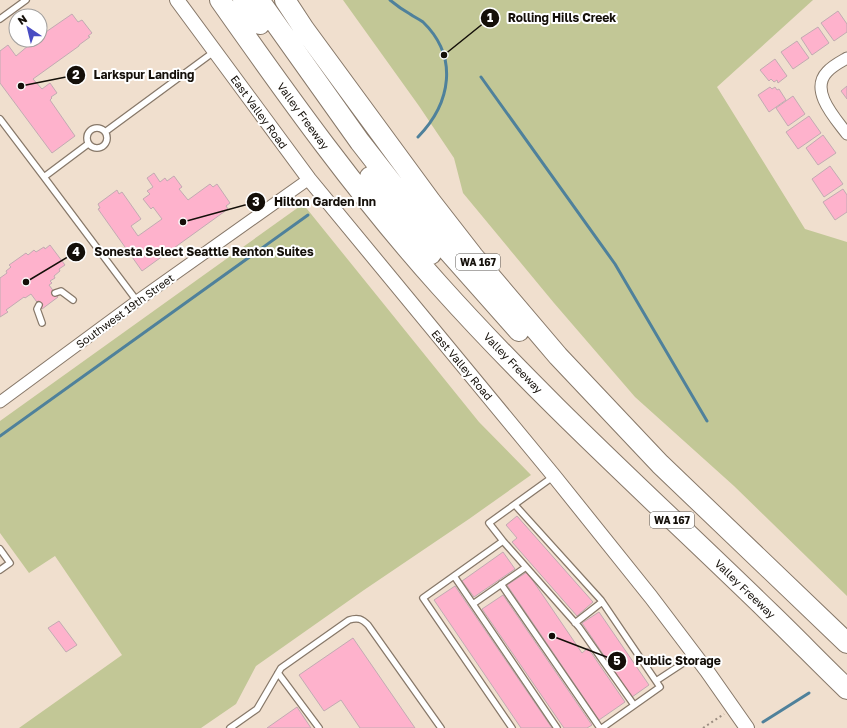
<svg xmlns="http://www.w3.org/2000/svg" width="847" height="728" font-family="'Golos Text',sans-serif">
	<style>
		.green { fill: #c2c796 }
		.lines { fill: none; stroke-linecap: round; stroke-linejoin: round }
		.stream { stroke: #4f819b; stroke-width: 3 }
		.building { fill: #feb2cc; stroke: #c2abb2 }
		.service-casing { stroke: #877869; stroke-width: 8 }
		.minor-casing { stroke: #877869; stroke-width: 13 }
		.tertiary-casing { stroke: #877869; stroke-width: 16 }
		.motorway-casing { stroke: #877869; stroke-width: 22 }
		.path { stroke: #9a8d81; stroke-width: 2; stroke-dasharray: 2 3; stroke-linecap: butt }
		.service { stroke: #fff; stroke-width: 5.5 }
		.minor { stroke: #fff; stroke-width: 11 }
		.tertiary { stroke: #fff; stroke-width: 14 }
		.motorway { stroke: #fff; stroke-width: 20 }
		.labels { text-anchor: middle; stroke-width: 4; stroke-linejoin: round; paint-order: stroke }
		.shield { fill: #fff; stroke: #5a5753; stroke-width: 1 }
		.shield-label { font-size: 10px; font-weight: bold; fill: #140f09 }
		.street-label { font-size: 11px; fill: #140f09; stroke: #fff }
		.leader { fill: none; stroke: #140f09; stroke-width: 1.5 }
		.callout-dot { fill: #140f09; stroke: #fff; stroke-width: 1.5 }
		.mark-label { font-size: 12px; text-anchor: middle; font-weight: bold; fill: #fff }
		.callout-label { font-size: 12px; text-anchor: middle; font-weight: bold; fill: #140f09; stroke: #fff; stroke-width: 4; stroke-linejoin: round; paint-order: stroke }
	</style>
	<rect width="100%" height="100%" fill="#f0dfce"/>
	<path class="green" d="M343,0H813L717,87L805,229L847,242V596L734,486L635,397L554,303L463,193L454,158L419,106Z
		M303,204L479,422L531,475L469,519L364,590L256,666L236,704L201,728H19L122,655L55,556L29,573L0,533V421Z"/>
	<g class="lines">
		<path class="stream" d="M390,0C396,5 403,10 410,14C414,17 419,19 423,22C459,57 451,103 418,137
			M481,77L615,264L707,421
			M0,436L308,215
			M763,722L809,693"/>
	</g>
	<path class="building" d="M838,11L847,24V32L834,41L821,23Z
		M72,14L78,22L82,20L92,33L88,36L90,37L79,45V46L33,79L42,89L50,83L57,93L51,97L52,98L50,100L75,136L52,153L0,83V51L8,45L16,56L35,40H40V36Z
		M818,27L829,43L812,55L801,38Z
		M797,41L809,58L793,69L781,52Z
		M775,59L787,76L778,83L777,80L774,82L771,79L769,81L760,70Z
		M847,86V99L841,91Z
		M770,87L772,89L775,87L777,90L779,89L786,100L769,112L758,95Z
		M793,96L805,114L788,126L776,108Z
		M809,116L821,133L798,149L786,132Z
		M823,135L836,153L818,165L806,148Z
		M830,166L843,184L824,197L812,179Z
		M154,173L160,182L165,178L167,181L174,176L182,187L179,189L188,200L210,184L213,187L217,184L230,203L226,206L228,209L142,271L98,209L100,208L98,204L117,190L119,194L122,192L141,219L131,226L138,236L162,219L153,207L151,209L143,199L150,194L147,191L153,187L147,178Z
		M843,189L847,195V212L835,220L823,202Z
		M50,245L65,265L59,269L60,271L54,276L55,278L50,281L52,283L49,285L58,297L42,309L31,294L25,298L24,297L6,310L8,312L0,317V278L7,273L6,271L11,267L9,265L26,253L28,255L34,250L36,252L44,247L45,249Z
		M517,516L593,602L577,616L512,542L517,538L506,525Z
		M503,552L515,569L474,597L462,581Z
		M527,572L582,653L588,648L625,702L599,720L507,585Z
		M455,586L552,728H521L434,600Z
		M503,595L592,725L587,728H564L482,609Z
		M599,612L649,685L632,697L582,623Z
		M59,621L77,645L66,652L48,628Z
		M353,638L415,728H360L341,700L324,711L299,675Z
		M297,707L311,728H267Z"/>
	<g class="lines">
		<g class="service-casing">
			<path id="service" d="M0,19L26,0
				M0,119L44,177L88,144
				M87 138a10 10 0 1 1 20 0a10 10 0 1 1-20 0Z
				M105,132L215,51
				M44,177L137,301
				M55,293L61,291L73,300
				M39,305L37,309L42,323
				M515,505L601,600L660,687L602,728
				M503,541L579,627L634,705
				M0,549L10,563L0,570
				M454,576L557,728
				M501,584L600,728
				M473,604L526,567
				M575,623L602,602
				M278,673L319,728
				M656,681L694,656
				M230,728L257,709L281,668L349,620C358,617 362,619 368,625L441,728
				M512,728L423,598L503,541L489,523L554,476"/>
		</g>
		<g class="minor-casing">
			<path id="minor" d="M847,58C840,62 832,66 827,72C809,91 836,119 847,134
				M0,402L137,301L309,179"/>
		</g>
		<g class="tertiary-casing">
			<path id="tertiary" d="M177,0L309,179L554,476L651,597L707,671L747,728"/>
		</g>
		<g class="motorway-casing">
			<path id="motorway" d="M220,0C289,98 359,196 440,286C544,402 659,505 770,613C796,638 821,664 847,689
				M243,0L260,24
				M259,0L360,142L424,224L519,331
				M285,0L304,29L431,202L473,256L558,356L660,464L847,643
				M370,177L416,237L431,254"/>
		</g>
		<path class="path" d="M703,728L724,714"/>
		<use href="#service" class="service"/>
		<use href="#minor" class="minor"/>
		<use href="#tertiary" class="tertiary"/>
		<use href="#motorway" class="motorway"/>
	</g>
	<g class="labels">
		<g class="shield">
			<rect x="456" y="254" width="44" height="16" rx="3"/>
			<rect x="650" y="512" width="44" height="16" rx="3"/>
		</g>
		<g class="shield-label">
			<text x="478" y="266">WA 167</text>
			<text x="672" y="524">WA 167</text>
		</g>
		<g class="street-label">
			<text transform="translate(259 112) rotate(54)" y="4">East Valley Road</text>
			<text transform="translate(303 116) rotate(54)" y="4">Valley Freeway</text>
			<text transform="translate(125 311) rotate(-36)" y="4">Southwest 19th Street</text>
			<text transform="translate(513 363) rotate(46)" y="4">Valley Freeway</text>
			<text transform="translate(462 365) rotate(50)" y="4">East Valley Road</text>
			<text transform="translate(745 589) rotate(44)" y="4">Valley Freeway</text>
		</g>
	</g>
	<path class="leader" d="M444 55L490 18M21 86L76 75M183 222L256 202M26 282L76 252M552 636L617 661"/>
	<g class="callout-dot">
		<circle cx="444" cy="55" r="4"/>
		<circle cx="21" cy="86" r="4"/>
		<circle cx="183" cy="222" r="4"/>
		<circle cx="26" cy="282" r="4"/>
		<circle cx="552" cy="636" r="4"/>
		<circle cx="490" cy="18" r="10"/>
		<circle cx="76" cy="75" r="10"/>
		<circle cx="256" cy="202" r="10"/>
		<circle cx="76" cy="252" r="10"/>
		<circle cx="617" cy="661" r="10"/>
	</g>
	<g class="mark-label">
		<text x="490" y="22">1</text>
		<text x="76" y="79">2</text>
		<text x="256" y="206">3</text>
		<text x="76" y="256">4</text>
		<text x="617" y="665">5</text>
	</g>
	<g class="callout-label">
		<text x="562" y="22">Rolling Hills Creek</text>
		<text x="144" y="79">Larkspur Landing</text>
		<text x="325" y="206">Hilton Garden Inn</text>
		<text x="204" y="256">Sonesta Select Seattle Renton Suites</text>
		<text x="678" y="665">Public Storage</text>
	</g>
	<g transform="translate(28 28) rotate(325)"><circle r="19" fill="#ffffff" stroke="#a19f9d"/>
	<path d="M0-3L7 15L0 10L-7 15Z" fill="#494cc2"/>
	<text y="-6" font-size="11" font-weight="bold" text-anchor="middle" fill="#140f09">N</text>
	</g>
</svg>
